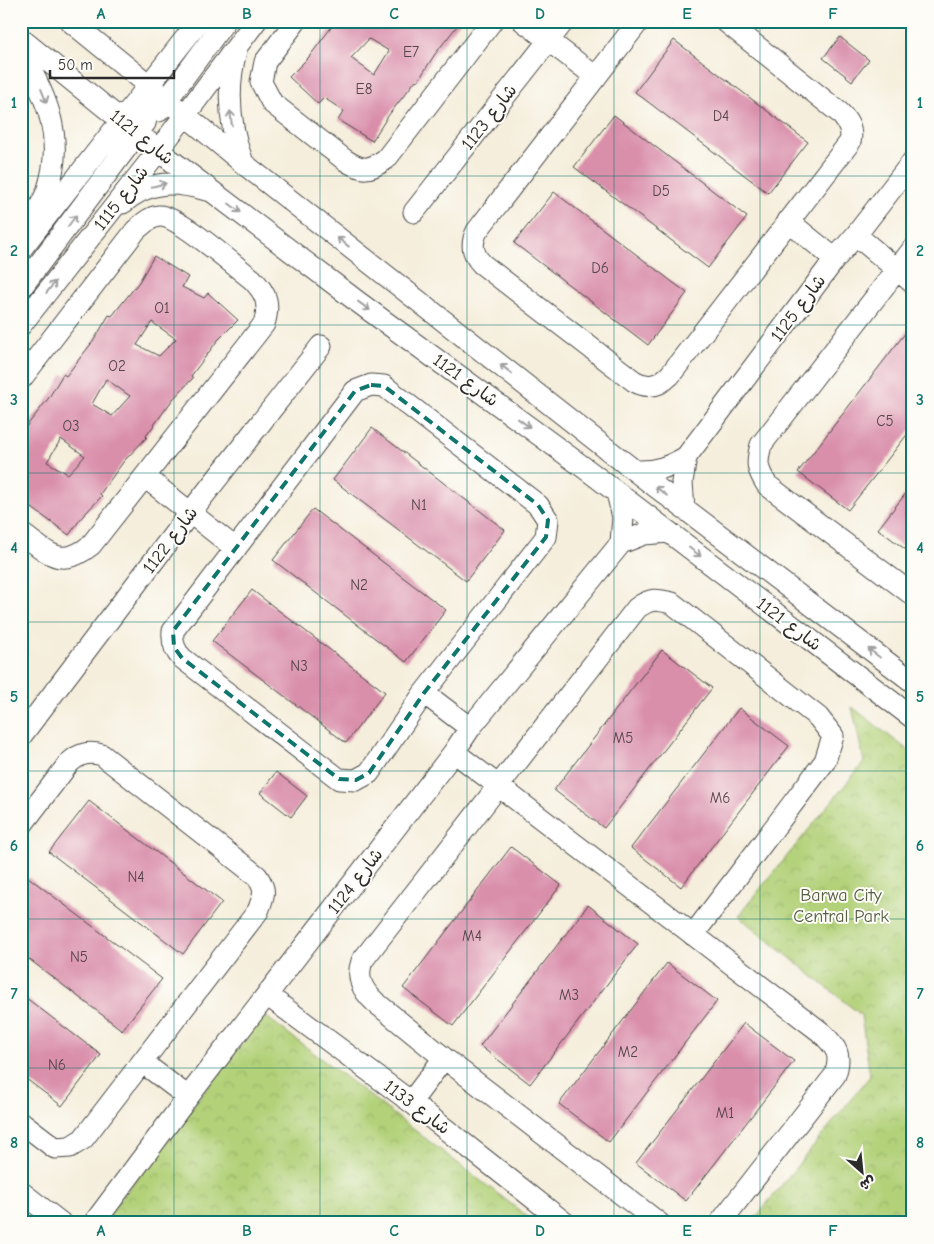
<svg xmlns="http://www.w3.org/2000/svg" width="934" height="1244" font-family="'Comic Neue','Playpen Sans Arabic',sans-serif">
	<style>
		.park { fill: url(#park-crowns); stroke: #6e7e52 }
		.building { fill: #d98eaa; fill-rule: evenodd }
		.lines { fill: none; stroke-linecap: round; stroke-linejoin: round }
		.minor-casing { stroke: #494846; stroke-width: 23 }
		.minor { stroke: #fff; stroke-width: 21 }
		.oneway { stroke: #a0a0a0 }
		.marked { fill: none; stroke: #0f766e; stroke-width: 4; stroke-dasharray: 10 6; stroke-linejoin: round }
		.grid { fill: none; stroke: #0f766e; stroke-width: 1; stroke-opacity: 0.55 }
		.labels { text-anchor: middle; stroke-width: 4; stroke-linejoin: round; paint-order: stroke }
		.number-label { font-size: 15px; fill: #56444b }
		.street-label { font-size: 18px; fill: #2b2b2b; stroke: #fdfcf7 }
		.park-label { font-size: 18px; fill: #545d42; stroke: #fdfcf7 }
		.neatline { fill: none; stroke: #0f766e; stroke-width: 2 }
		.grid-label { font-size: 16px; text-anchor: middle; font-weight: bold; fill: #0f766e }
	</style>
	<defs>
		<pattern id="park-crowns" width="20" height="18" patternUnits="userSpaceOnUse" patternTransform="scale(1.25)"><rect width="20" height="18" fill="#b2d179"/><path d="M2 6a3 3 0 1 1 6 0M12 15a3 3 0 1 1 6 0" fill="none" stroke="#99b469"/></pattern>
	</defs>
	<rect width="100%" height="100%" fill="#fdfcf7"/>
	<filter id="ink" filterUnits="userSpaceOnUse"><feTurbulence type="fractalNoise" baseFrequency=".02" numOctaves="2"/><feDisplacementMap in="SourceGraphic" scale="10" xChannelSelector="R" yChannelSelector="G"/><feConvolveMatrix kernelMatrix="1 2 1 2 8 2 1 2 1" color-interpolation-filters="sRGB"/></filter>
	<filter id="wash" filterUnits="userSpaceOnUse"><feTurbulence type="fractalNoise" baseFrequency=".0096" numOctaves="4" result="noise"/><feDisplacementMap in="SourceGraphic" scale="20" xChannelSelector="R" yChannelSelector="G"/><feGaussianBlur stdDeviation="1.12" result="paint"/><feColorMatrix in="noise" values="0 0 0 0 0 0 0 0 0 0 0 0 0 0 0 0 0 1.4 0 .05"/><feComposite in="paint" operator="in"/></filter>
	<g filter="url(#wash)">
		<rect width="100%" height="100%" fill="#f5eedc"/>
		<path class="park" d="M852,707L913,754V1223H751L870,1076L861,1015L738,916L864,762Z
			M264,1015L536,1223H102Z"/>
		<g id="blocks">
			<path class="building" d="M336,21H461L435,54L418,81L416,80L388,116L372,141L338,120L344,111L324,98L318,104L289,77L309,57ZM369,39L389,51L374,75L351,58Z
				M840,37L869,60L852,81L823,58Z
				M674,40L808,142L768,193L635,92Z
				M614,115L747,217L708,268L574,167Z
				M554,192L687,293L648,345L514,243Z
				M154,256L188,277L182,287L204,298L208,293L238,320L218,340L191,376L193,378L173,399L146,436L147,437L124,461L100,494L102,496L82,517L69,535L21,500V433L48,399L63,374L66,376L94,340L109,315L112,316L139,282ZM152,322L176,339L159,356L137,345ZM106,379L130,396L112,416L92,404ZM61,439L85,456L68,474L47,462Z
				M913,323V427L848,510L798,472Z
				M372,428L505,530L466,581L333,480Z
				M913,484V555L878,529Z
				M313,509L446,610L406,662L273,560Z
				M252,590L385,692L346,743L212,641Z
				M662,650L712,688L604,828L554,790Z
				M739,708L789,746L681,887L631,848Z
				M276,772L307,796L291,817L260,793Z
				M89,801L222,902L183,954L49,852Z
				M511,847L561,885L453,1026L403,988Z
				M28,877L162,979L122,1030L21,953V886Z
				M588,905L638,944L530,1084L480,1046Z
				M667,963L717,1001L609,1142L559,1104Z
				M21,994L101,1055L62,1106L21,1075Z
				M744,1023L794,1061L686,1201L636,1163Z"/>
		</g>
	</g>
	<g filter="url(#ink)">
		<use href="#blocks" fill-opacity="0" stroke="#494846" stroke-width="1"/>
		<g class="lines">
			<g class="minor-casing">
				<path id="minor" d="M70,21L166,99L244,164L635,471L913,682
					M296,21L265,62L261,82L272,103L345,160C362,171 369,171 386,159L492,21
					M523,21L596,77
					M639,21L477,231C471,243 472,254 482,264L634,381C648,389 659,386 670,375L850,142C853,130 848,122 840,113L725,21
					M21,39L168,158L358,302L590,472L913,718
					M236,51C226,90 229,126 243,163
					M21,53C48,98 65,140 47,192C43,201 38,210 34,220
					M159,111L225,21
					M123,203C149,180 174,181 206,190
					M414,212L564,21
					M788,221L835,259
					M856,235L913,283
					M21,249L199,21
					M913,249L761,445C756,464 757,469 767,485L913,595
					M21,288L145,123L151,100L150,86
					M21,325L158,151L256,21
					M21,379L136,230C143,224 149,217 159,216C176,214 236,267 252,279C267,294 270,304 264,324L91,545C61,570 47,552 21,533
					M371,385L384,386L538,505L548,520L546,537L424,693L369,773L356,780L339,779L182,658C174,650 172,642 173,631L355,391Z
					M635,471C655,472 669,467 686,457L835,259L856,235L913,161
					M145,477L235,548
					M617,493L623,517L621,543
					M684,509L682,482L686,457
					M424,693L470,728
					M21,736L190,513L321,346
					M454,752L822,1033C837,1048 842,1055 835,1075L720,1223
					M21,826L69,763C79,754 88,751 102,755L257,876C267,891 264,895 258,911L83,1139L70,1147L55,1148L21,1122
					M267,995L411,1102L565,1223
					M142,1062L188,1097
					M411,1102L444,1058
					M21,1192L61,1223
					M94,1223L188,1097L454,752L470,728L621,543L644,534L669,532
					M659,1223L444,1058L375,1002C362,990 356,978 362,961L637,608C651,598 656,599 672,603L818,717L833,736L825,761L693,935"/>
			</g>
			<use href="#minor" class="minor"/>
		</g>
		<defs><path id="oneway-shaft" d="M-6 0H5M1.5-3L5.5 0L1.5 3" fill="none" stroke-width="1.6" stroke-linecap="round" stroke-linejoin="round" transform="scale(1.25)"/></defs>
		<g class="oneway">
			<use href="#oneway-shaft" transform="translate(44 96) rotate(68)"/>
			<use href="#oneway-shaft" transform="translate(231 118) rotate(-97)"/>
			<use href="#oneway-shaft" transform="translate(159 185) rotate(-13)"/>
			<use href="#oneway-shaft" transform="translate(235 208) rotate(37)"/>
			<use href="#oneway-shaft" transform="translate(72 221) rotate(-53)"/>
			<use href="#oneway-shaft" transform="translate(343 242) rotate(-142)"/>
			<use href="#oneway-shaft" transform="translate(51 287) rotate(-52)"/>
			<use href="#oneway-shaft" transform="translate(364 306) rotate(36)"/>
			<use href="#oneway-shaft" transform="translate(506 369) rotate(-142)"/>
			<use href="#oneway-shaft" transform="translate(524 423) rotate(36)"/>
			<use href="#oneway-shaft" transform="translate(661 491) rotate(-142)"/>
			<use href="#oneway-shaft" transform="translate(695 552) rotate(37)"/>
			<use href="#oneway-shaft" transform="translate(874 653) rotate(-143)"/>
		</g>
	</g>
	<path class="marked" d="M371,385L384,386L538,505L548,520L546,537L424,693L369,773L356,780L339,779L182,658L174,647L173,631L355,391Z"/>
	<path class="grid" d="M174,21V1223M320,21V1223M467,21V1223M614,21V1223M760,21V1223M21,176H913M21,325H913M21,473H913M21,622H913M21,771H913M21,919H913M21,1068H913"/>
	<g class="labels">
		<g class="number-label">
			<text x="411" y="57">E7</text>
			<text x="364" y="94">E8</text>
			<text x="721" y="121">D4</text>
			<text x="661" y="196">D5</text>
			<text x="600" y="273">D6</text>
			<text x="162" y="313">O1</text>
			<text x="117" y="371">O2</text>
			<text x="885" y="426">C5</text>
			<text x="71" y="431">O3</text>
			<text x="419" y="510">N1</text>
			<text x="359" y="590">N2</text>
			<text x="299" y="671">N3</text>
			<text x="623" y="743">M5</text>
			<text x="720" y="803">M6</text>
			<text x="136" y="882">N4</text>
			<text x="472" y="941">M4</text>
			<text x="79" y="962">N5</text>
			<text x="569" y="1000">M3</text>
			<text x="628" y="1057">M2</text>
			<text x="57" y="1070">N6</text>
			<text x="725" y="1118">M1</text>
		</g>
		<g class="street-label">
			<text transform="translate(489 117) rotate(-52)" y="6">شارع 1123</text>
			<text transform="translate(142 137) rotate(39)" y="6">شارع 1121</text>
			<text transform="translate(121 198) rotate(-52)" y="6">شارع 1115</text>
			<text transform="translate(798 308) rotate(-53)" y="6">شارع 1125</text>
			<text transform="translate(466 380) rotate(36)" y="6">شارع 1121</text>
			<text transform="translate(170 540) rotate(-53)" y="6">شارع 1122</text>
			<text transform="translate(789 624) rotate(37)" y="6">شارع 1121</text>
			<text transform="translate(355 881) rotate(-52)" y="6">شارع 1124</text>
			<text transform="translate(417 1107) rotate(37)" y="6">شارع 1133</text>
		</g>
		<g class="park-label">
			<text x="841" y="901">Barwa City<tspan x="841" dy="21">Central Park</tspan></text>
		</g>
	</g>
	<rect width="934" height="1244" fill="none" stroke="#fdfcf7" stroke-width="55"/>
	<g transform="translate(862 1172) rotate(153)" stroke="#fdfcf7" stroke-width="4" paint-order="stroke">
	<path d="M0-4L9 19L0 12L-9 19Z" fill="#2b2b2b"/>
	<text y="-8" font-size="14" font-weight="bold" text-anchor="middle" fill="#2b2b2b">ش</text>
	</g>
	<path d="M50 70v8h124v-8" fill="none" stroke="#2b2b2b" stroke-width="2.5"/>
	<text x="58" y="70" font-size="15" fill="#2b2b2b" stroke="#fdfcf7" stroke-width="4" paint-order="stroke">50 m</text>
	<rect x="28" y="28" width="878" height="1188" class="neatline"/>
	<g class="grid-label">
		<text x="101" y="19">A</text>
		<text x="247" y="19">B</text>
		<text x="394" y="19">C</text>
		<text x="540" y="19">D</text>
		<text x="687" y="19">E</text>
		<text x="833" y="19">F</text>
		<text x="14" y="108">1</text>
		<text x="920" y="108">1</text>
		<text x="14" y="256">2</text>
		<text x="920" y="256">2</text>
		<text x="14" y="405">3</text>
		<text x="920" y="405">3</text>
		<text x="14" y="553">4</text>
		<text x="920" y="553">4</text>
		<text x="14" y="702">5</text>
		<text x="920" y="702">5</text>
		<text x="14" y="851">6</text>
		<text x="920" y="851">6</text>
		<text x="14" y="999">7</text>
		<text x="920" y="999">7</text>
		<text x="14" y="1148">8</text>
		<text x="920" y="1148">8</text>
		<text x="101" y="1236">A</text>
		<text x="247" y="1236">B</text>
		<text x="394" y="1236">C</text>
		<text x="540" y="1236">D</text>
		<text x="687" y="1236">E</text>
		<text x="833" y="1236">F</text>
	</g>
</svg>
